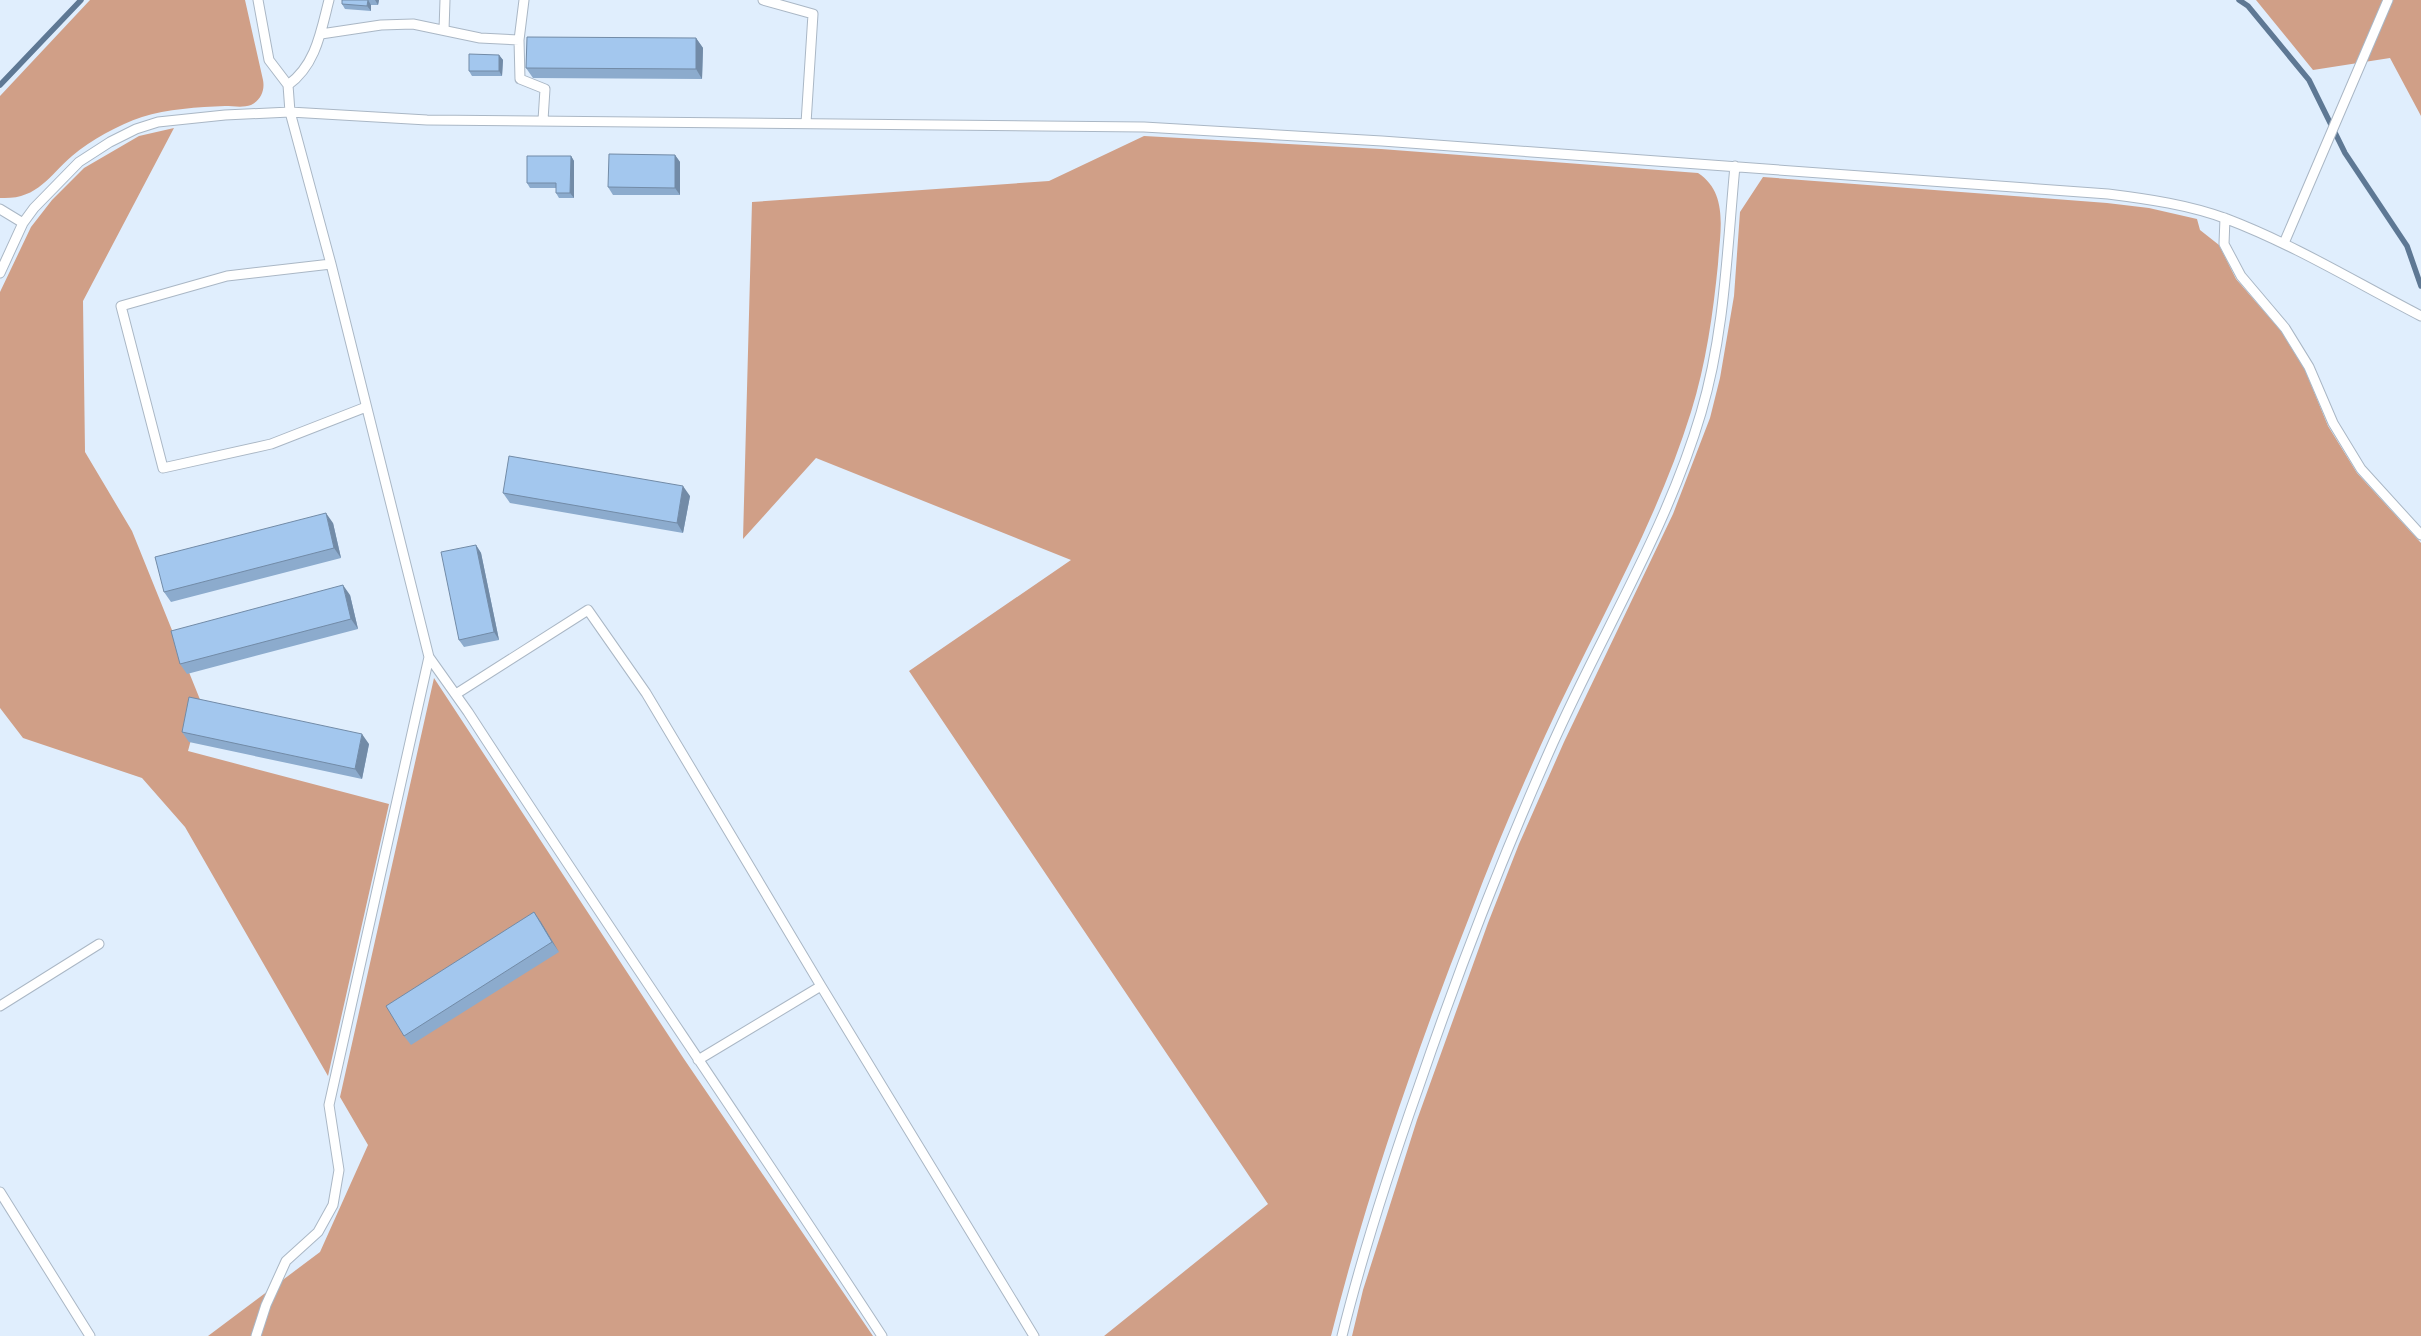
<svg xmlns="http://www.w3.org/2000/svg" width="2421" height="1336" font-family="'Golos Text',sans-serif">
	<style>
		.forest { fill: #d09f87 }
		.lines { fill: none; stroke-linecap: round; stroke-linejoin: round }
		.stream { stroke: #5e7894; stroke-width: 5.5 }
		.lane-casing { stroke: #aab7c5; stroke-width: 11 }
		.lane { stroke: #fff; stroke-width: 9 }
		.wall { fill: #8cabcd }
		.shaded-wall { fill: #728ba7 }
		.building { fill: #a3c7ee; stroke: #728ba7 }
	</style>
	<rect width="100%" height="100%" fill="#e0eefd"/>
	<path class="forest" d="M90,0H245L263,80C265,90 261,100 251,105C243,108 233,106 225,106C198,107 167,109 142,117C118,125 91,140 72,156C48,177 37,200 0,198V96Z
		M2256,0H2421V116L2390,58L2313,70Z
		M174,128L83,301L85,452L132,531L201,702L188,751L389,804L328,1076L185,827L142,778L23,738L0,708V292L31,227L52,200L84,168L139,136Z
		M1144,136L1381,149L1698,173C1729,193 1720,232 1718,264C1713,314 1706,364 1691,412C1656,525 1594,629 1545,736C1518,795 1493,854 1470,915C1416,1052 1367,1193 1331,1336H1104L1268,1204L909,671L1071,560L816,458L743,539L752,202L1049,181Z
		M1763,177L2107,203L2149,208L2197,219L2200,230L2219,245L2236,279L2281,331L2305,370L2328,426L2357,473L2421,543V1336H1352L1363,1290L1417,1120L1488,923L1519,844L1564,742L1673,514L1710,418L1720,378L1734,296L1740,212Z
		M434,678L684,1059L873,1336H208L320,1252L368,1145L340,1097Z"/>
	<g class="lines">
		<path class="stream" d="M2239,0L2248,6L2309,80L2345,153L2407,246L2421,286
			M0,85L81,0"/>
		<g class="lane-casing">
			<path id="lane" d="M258,0L269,60L288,85L290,112L331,264L429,657L468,712C604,922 746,1127 882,1336
				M524,0L519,40L520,79L545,89L543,120
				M763,0L813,14L806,123
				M444,30L445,0
				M321,34L381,25L413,24L480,38L519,40
				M288,85C316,65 321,31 329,0
				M0,209L23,223
				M2225,218L2224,244L2241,276L2285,328L2309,367L2333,423L2361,469L2421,535
				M2284,243L2388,0
				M331,264L227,276L121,306L163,468L271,444L366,407
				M0,273L23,223L34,208L79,162L110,142L136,129L158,122L225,115L290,112L427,120L1144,127L1382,141L2108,194C2148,199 2190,205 2227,219C2295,245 2357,283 2421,316
				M456,694L588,610L646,693L821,986L1034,1336
				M0,1006L99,944
				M698,1060L821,986
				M0,1192L90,1336
				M256,1336L266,1305L286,1261L318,1232L333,1205L339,1170L329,1105L429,657
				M1342,1336C1363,1251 1390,1168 1419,1086C1459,969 1503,855 1553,743C1602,633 1667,529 1701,413C1725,332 1727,249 1735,166"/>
		</g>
		<use href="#lane" class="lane"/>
	</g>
	<path class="wall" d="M342,0H379L378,5H371V11L345,9L342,4Z
		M696,38L703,48L702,79L533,78L526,68Z
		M499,55L503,60L502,76H472L469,71Z
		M675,155L680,162V195H613L608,187Z
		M571,156L574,161V198H559L556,193V188H530L527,183Z
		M503,493L690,496L683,533L510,503Z
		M333,523L341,558L171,602L164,592Z
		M476,545L481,553L499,640L464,647L459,640Z
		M350,595L358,629L187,674L180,664Z
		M182,732L369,744L362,779L189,742Z
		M534,912L559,952L411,1045L404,1036Z"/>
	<path class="shaded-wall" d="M368,0L371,5V11L367,6Z
		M375,0H379L378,5Z
		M696,38L703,48L702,79L696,69Z
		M499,55L503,60L502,76L499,71Z
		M675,155L680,162V195L675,188Z
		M571,156L574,161V198L570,193Z
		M683,486L690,496L683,533L677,523Z
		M326,513L333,523L341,558L334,548Z
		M476,545L481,553L499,640L494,632Z
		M343,585L350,595L358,629L351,619Z
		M362,734L369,744L362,779L355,769Z
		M534,912L541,922L559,952L552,942Z"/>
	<path class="building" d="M342,0H368L367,6L342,4Z
		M527,37L696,38V69L526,68Z
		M469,54L499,55V71H469Z
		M609,154L675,155V188L608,187Z
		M527,156H571L570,193H556V183H527Z
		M509,456L683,486L677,523L503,493Z
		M326,513L334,548L164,592L155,557Z
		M476,545L494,632L459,640L441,552Z
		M343,585L351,619L180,664L171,631Z
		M189,697L362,734L355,769L182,732Z
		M534,912L552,942L404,1036L386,1006Z"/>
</svg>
